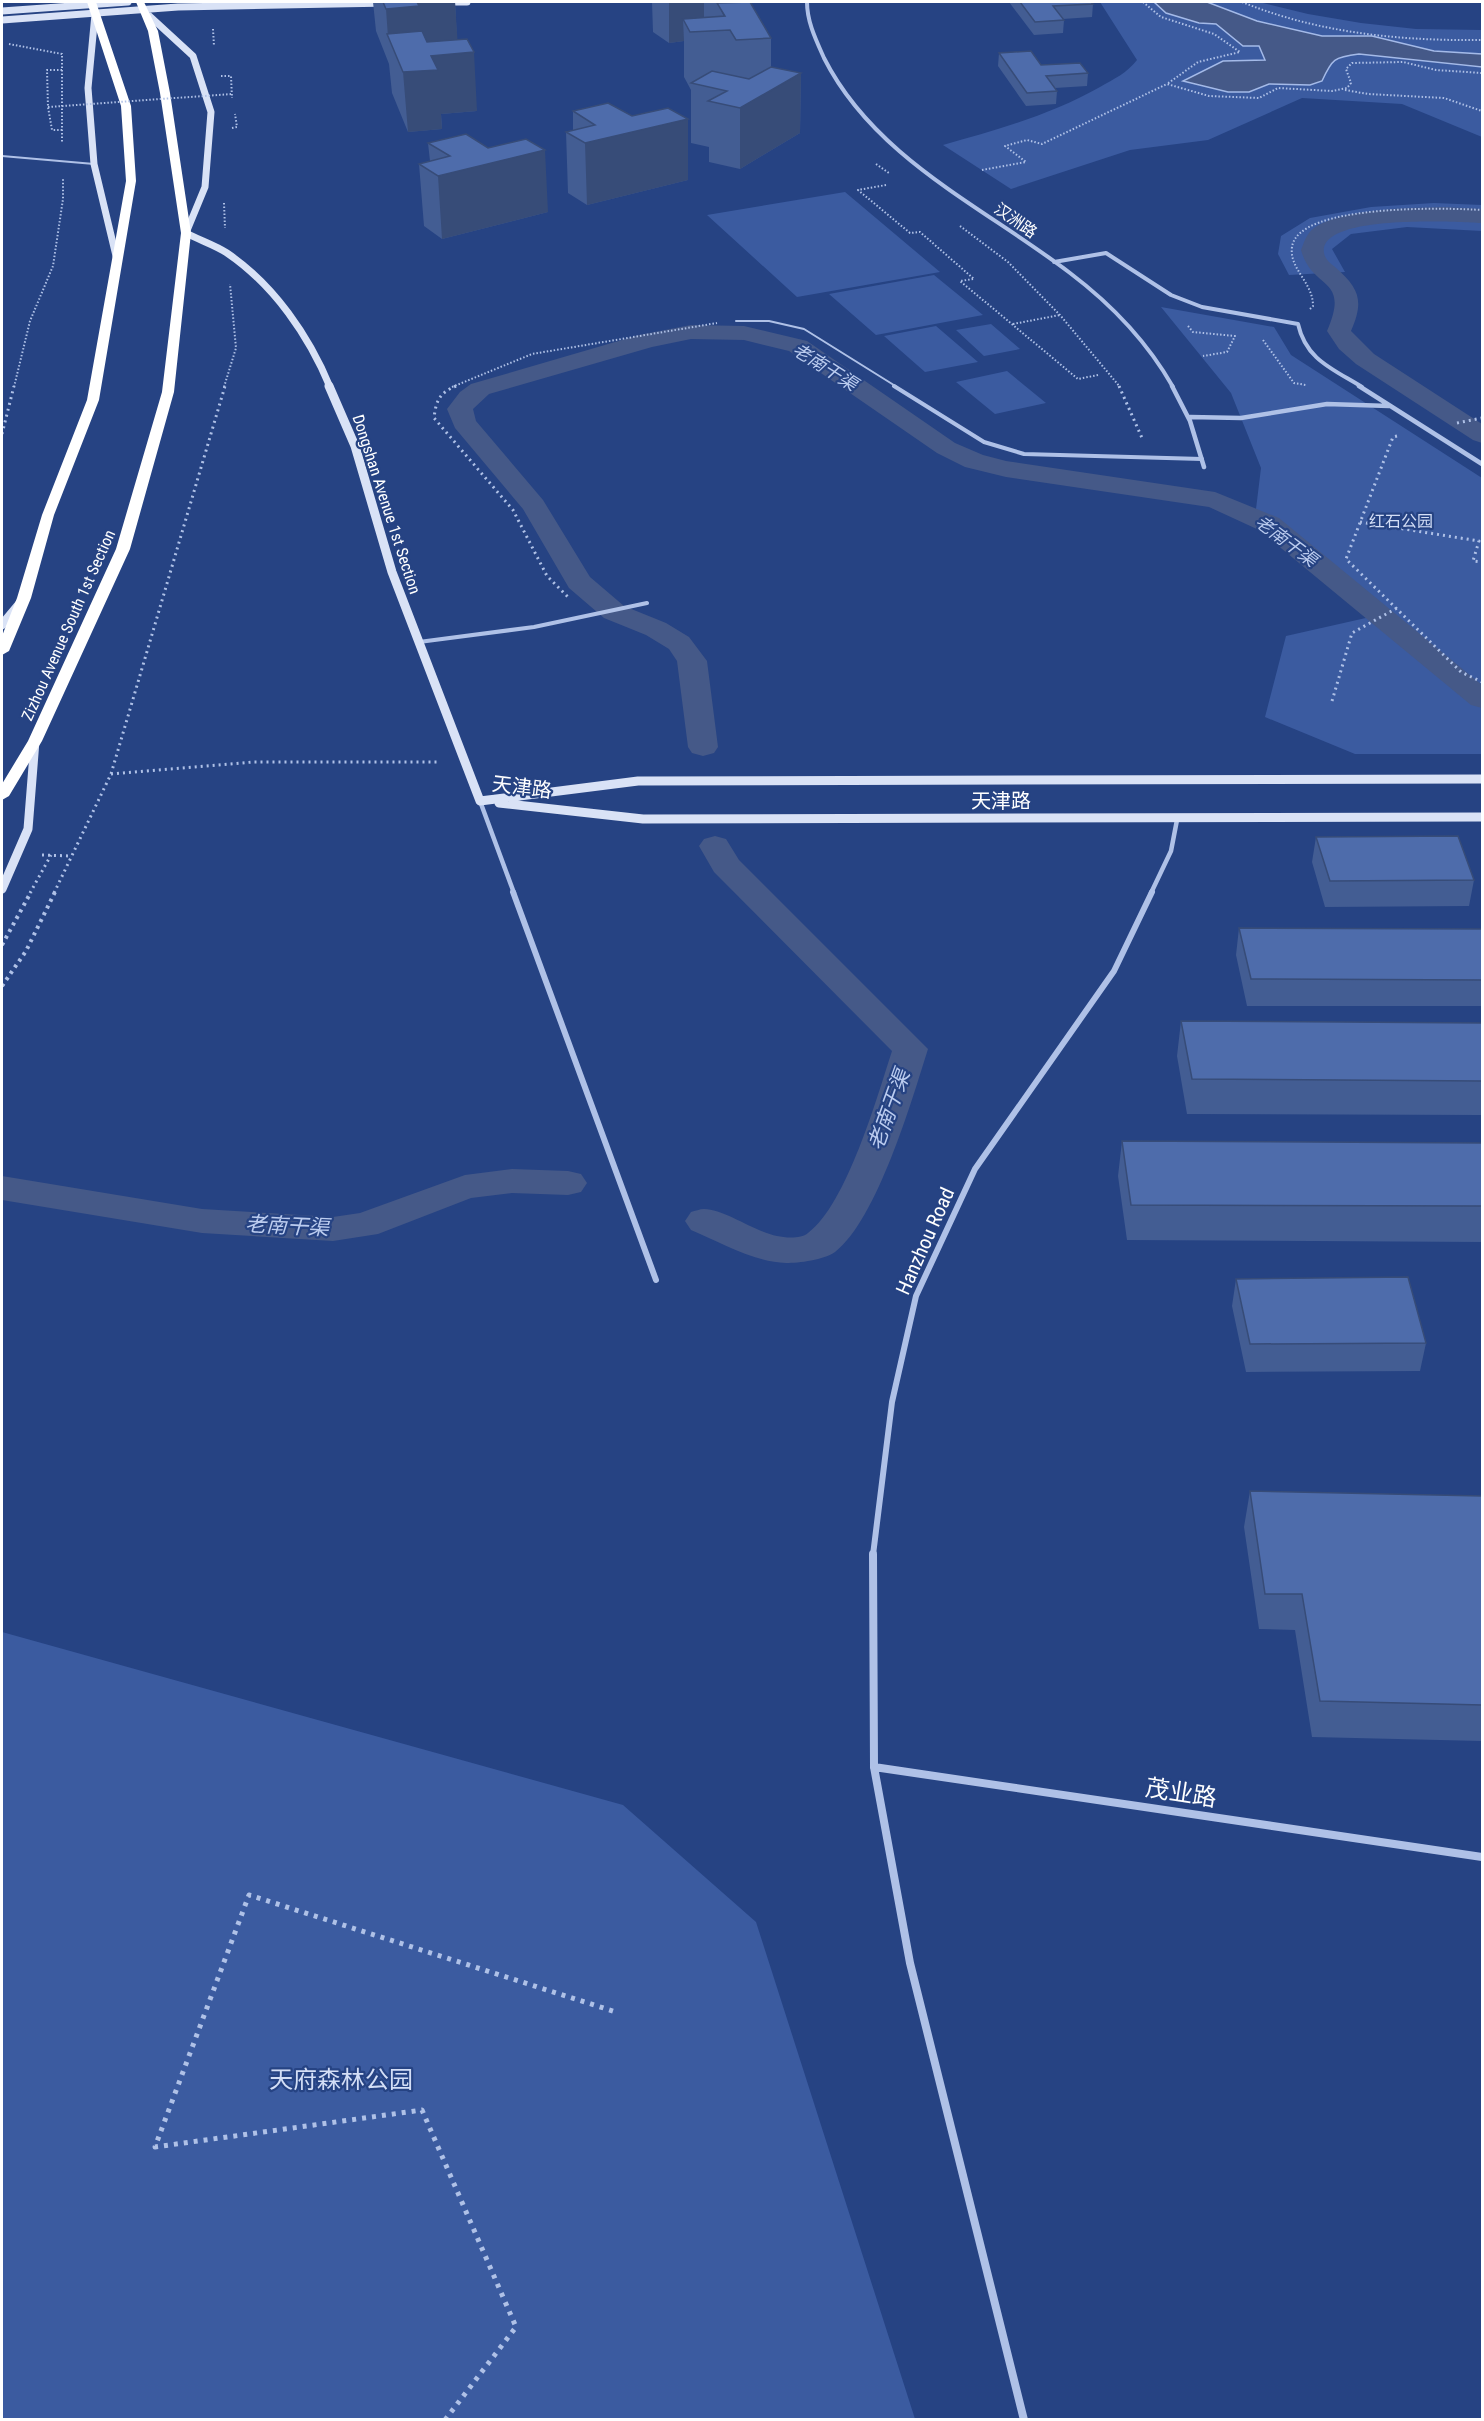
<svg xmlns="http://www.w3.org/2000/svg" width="1484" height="2421" font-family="'Roboto Condensed','Noto Sans SC',sans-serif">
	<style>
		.green { fill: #3b5ba0 }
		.water { fill: #455988; stroke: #a4bae8; stroke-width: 1.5 }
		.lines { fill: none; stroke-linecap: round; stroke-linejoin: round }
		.canal { fill: #455988; fill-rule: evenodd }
		.path-far3 { stroke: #afc1e7; stroke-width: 2; stroke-dasharray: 1.5 2; stroke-linecap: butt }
		.path-far2 { stroke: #afc1e7; stroke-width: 3; stroke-dasharray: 2 4; stroke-linecap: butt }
		.path-far1 { stroke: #afc1e7; stroke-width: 4; stroke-dasharray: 3 4.5; stroke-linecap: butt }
		.path { stroke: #afc1e7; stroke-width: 5; stroke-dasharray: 4 6; stroke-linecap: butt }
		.lane-far1 { stroke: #afc1e7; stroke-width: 2 }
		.lane { stroke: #afc1e7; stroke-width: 4 }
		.street-far3 { stroke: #afc1e7; stroke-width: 4 }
		.street-far2 { stroke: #afc1e7; stroke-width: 4.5 }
		.street-far1 { stroke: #afc1e7; stroke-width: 6 }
		.street { stroke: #afc1e7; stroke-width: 8 }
		.secondary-far1 { stroke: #d9e2f6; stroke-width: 7 }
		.secondary { stroke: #d9e2f6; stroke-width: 9 }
		.highway { fill: #fff; fill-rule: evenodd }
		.path-bridge { stroke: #afc1e7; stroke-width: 2; stroke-dasharray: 1.5 2; stroke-linecap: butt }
		.wall { fill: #435d93 }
		.shaded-wall { fill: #374c78 }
		.building { fill: #4e6cab; stroke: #374c78; stroke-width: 1.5 }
		.labels { text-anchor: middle; stroke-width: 4.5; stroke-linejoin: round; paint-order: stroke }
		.far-street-label { font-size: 16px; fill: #fff; stroke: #264383 }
		.far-park-label { font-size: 16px; fill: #d3def6; stroke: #264383 }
		.far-water-label { font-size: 18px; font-style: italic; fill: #bbccef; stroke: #264383 }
		.street-label { font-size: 20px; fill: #fff; stroke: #264383 }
		.water-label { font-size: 21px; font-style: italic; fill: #bbccef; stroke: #264383 }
		.near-street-label { font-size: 24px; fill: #fff; stroke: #264383 }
		.near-park-label { font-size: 24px; fill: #d3def6; stroke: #264383 }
	</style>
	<rect width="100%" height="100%" fill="#264383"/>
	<path class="green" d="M1100,2H1259L1308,14L1361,23L1416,29L1482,30V137L1402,104L1302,98L1208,140L1130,150L1011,189L943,145C997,130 1050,115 1100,87C1114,79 1127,73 1137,60Z
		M845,192L940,272L797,297L707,215Z
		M1434,203L1482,205V231L1407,227L1351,234L1332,249L1345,272L1289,275L1278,254L1281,236L1310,218L1371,207Z
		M934,275L983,315L876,335L829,294Z
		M1161,307L1274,327L1291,355L1482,478V754H1355L1265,717L1286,636L1388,613L1256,509L1261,468L1231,393Z
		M991,324L1020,349L984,356L956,330Z
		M936,326L978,362L925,372L884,336Z
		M1007,371L1046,403L995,414L956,382Z
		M2,1632L623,1805L756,1922L915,2419H2Z"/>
	<path class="water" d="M1154,2H1207L1257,21L1322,36H1372L1434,51L1482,54V67L1359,54C1334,57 1332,59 1322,81L1310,85L1269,84L1249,92H1228L1183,81L1223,61L1265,60L1259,46H1243L1216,24L1199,23L1166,13Z"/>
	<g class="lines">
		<path class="canal" d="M1444,207L1482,209V223C1459,222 1318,213 1324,253C1325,259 1330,263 1335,267C1360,289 1364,301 1351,331L1374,354L1482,424V443L1473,440L1356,364L1339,349L1327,331C1351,276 1312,291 1301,250C1303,245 1305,238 1309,233C1330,208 1412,208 1444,207Z
			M691,325L744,326L807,341L955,443L983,455L1006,461L1215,492L1279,518L1482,685V708L1471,705L1259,530L1209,507L1006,477L965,467L937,453L789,351L744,340L691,339L652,347L489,394L473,409L476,421L543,500L590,577L624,606L666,623L689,637L707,661L718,747L714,753L703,756L692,753L688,747L677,661L669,649L646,635L604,618L569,588L523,509L455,428L447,409L460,392L471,384L639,335Z
			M715,836L726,839L739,860L928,1049C912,1100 877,1220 835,1252C824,1260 799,1263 786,1263C753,1262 720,1242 691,1230L685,1221L691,1212C695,1211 700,1209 704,1209C724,1209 755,1232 777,1236C786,1238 801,1239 808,1233C847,1204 877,1097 892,1051L714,872L699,846L704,839Z
			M512,1169L568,1171L581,1174L587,1183L581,1192L568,1195L512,1193L471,1198L378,1234L333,1241L202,1233L2,1200V1176L202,1209L333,1217L360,1213L465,1175Z"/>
		<path class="path-far3" d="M1143,2L1161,17L1214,34L1240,52L1198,62L1167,84L1209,96L1259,98L1278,88L1332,91L1347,88L1351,83L1346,69L1352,63L1403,62L1436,70L1482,73
			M1242,2C1318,33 1400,41 1482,40
			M1454,2H1482
			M213,29L214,46
			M9,44L62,54V142
			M62,70H47L48,107L52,130H62
			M221,76H231L232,98
			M1345,90L1368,94L1444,98L1482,111
			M232,128L237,127L235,114
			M876,164L889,173
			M982,170L1026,162L1005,146L1027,140L1042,144L1167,84
			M886,185L858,190L910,233L920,232L974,279L960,281L1078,379L1098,375
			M224,203L225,228
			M960,226L1008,262L1060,315L1120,387
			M1310,309L1313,306C1313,282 1289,269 1292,247C1298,203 1449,208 1482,210
			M1013,324L1060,315
			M1188,326L1193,332L1235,336L1227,352L1203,356
			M1263,340L1294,383L1306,385
			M14,387L30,321L53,266L63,199V179
			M224,387L236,348L230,284
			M452,387L532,354L717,323"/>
		<path class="path-far2" d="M456,386C439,393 436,401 434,418L513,510L547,576L570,599
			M1119,386L1142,438
			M1457,423L1482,418
			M2,434L14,386
			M1397,436L1393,437L1346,559L1461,672L1482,682
			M1360,522L1479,541L1473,561L1482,562
			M1332,701L1352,633L1397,608
			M111,774L253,762H440
			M42,855L71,856
			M30,893L51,855
			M54,893L111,774L225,386"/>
		<path class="path-far1" d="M2,945L31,892
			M2,986L26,951L55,892"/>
		<path class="path" d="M445,2420L516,2327L422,2110L155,2147L249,1895L616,2012"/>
		<path class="lane-far1" d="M2,156L94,164
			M736,321H769L804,329L897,387"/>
		<path class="lane" d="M894,386L984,442L1024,454L1202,459
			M419,642L534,627L647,603"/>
		<path class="street-far3" d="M807,2C807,22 816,40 824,58C875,159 984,207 1070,273C1111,304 1148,343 1173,387
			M1054,262L1106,253L1171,295L1202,307L1298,324C1306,360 1333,369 1362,387"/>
		<path class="street-far2" d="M1172,386L1190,421L1204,467
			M1359,386L1482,464
			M1190,417L1241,418L1327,404L1389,406
			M480,801L514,893
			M1151,893L1171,851L1177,820"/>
		<path class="street-far1" d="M513,892L656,1280
			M873,1555L892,1402L916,1296L975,1169L1114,971L1152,892"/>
		<path class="street" d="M873,1554L874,1767L910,1963L1024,2420
			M874,1767L1482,1857"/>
		<path class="secondary-far1" d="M440,2H467
			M143,10L193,56L211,112L205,187L186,233C199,240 215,245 227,253C274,285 309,336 330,387
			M2,11L128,2
			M95,14L88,88L94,164L117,260
			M2,20L178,7L390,3"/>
		<path class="secondary" d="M329,386L355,446L392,572L480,801
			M2,625L21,602
			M480,801L638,781L1482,779
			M499,803L643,819L1482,817
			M2,889L28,829L35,741"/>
		<path class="highway" d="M87,2H96L131,106L136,181L99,400L54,515L31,598L9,651L2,655V636L17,598L42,515L87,400L126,181L121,106Z
			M136,2H144L158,31L170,93L191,233L174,392L130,549L42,741L9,796L2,800V784L28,741L116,549L162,392L181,233L160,93L148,31Z"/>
		<path class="path-bridge" d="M48,107L232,94"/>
	</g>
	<path class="wall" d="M373,2H455L457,40L477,111L441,114L442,129L408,132L392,93L389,64L376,31Z
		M652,2H750L771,38V67L801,73L800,133L740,169L709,162V147L691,143V90L684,77V41L669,43L653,32Z
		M1009,2H1091L1093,4L1092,17L1063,19L1064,20L1063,33L1034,35Z
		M999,53L1041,65L1088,73L1087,86L1055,88L1057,91L1056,104L1026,106L998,66Z
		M573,111L632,116L688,180L587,205L568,193L566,132L573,130Z
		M428,143L488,148L548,212L442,239L424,226L419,164L430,161Z
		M1316,837L1474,880L1469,906L1325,907L1312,862Z
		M1239,928L1482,929V1006H1247L1236,955Z
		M1181,1021L1482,1023V1115L1187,1114L1177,1056Z
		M1122,1141L1482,1143V1242L1127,1240L1118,1176Z
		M1236,1279L1426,1343L1420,1371L1246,1372L1232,1306Z
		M1250,1491L1482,1496V1741L1312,1737L1295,1630L1259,1629L1244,1527Z"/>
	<path class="shaded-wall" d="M414,2H455L458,48L388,37L386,9Z
		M669,2H704V31L683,19L684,41L669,43Z
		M718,2H748L730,30L718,4Z
		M474,52L477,111L441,114L442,129L408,132L403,72L431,56Z
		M801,73L800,133L740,169V108Z
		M688,119V180L587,205L585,143Z
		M545,150L548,212L442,239L438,176Z"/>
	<path class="building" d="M383,2H417L419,6L386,9Z
		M750,2L771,38L736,40L730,30L690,32L683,19L725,16L717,3Z
		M1020,2H1091L1093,4L1053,6L1064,20L1035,22Z
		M422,31L427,42L467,39L474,52L431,56L438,70L403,72L387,34Z
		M1031,51L1041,65L1080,63L1088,73L1046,76L1057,91L1027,93L999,53Z
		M771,67L801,73L740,108L708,101L727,91L691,83L712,71L749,79Z
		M608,103L632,116L668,108L688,119L585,143L566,132L595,125L573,111Z
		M466,134L488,148L526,139L545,150L438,176L419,164L450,156L428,143Z
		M1458,836L1474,880L1330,881L1316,837Z
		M1239,928L1482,929V980L1251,979Z
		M1181,1021L1482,1023V1081L1192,1079Z
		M1122,1141L1482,1143V1206L1131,1205Z
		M1408,1277L1426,1343L1250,1344L1236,1279Z
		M1250,1491L1482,1496V1705L1320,1701L1302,1594H1265Z"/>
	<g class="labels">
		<g class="far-street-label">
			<text transform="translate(1016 220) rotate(35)" y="6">汉洲路</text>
			<text transform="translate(387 504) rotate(72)" y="6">Dongshan Avenue 1st Section</text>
			<text transform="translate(68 625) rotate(-66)" y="6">Zizhou Avenue South 1st Section</text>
		</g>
		<g class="far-park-label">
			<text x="1401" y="527">红石公园</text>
		</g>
		<g class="far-water-label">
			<text transform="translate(825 367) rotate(32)" y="6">老南干渠</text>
			<text transform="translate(1286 541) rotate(37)" y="6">老南干渠</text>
		</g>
		<g class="street-label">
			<text transform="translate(522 787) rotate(7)" y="7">天津路</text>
			<text x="1001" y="808">天津路</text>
			<text transform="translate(925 1241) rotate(-66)" y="7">Hanzhou Road</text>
		</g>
		<g class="water-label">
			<text transform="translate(889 1110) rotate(-70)" y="7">老南干渠</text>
			<text transform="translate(287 1226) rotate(3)" y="7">老南干渠</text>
		</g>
		<g class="near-street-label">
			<text transform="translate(1181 1793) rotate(9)" y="8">茂业路</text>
		</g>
		<g class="near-park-label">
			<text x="341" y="2088">天府森林公园</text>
		</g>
	</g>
	<rect width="1484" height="2421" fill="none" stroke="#ffffff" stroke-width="6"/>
</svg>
